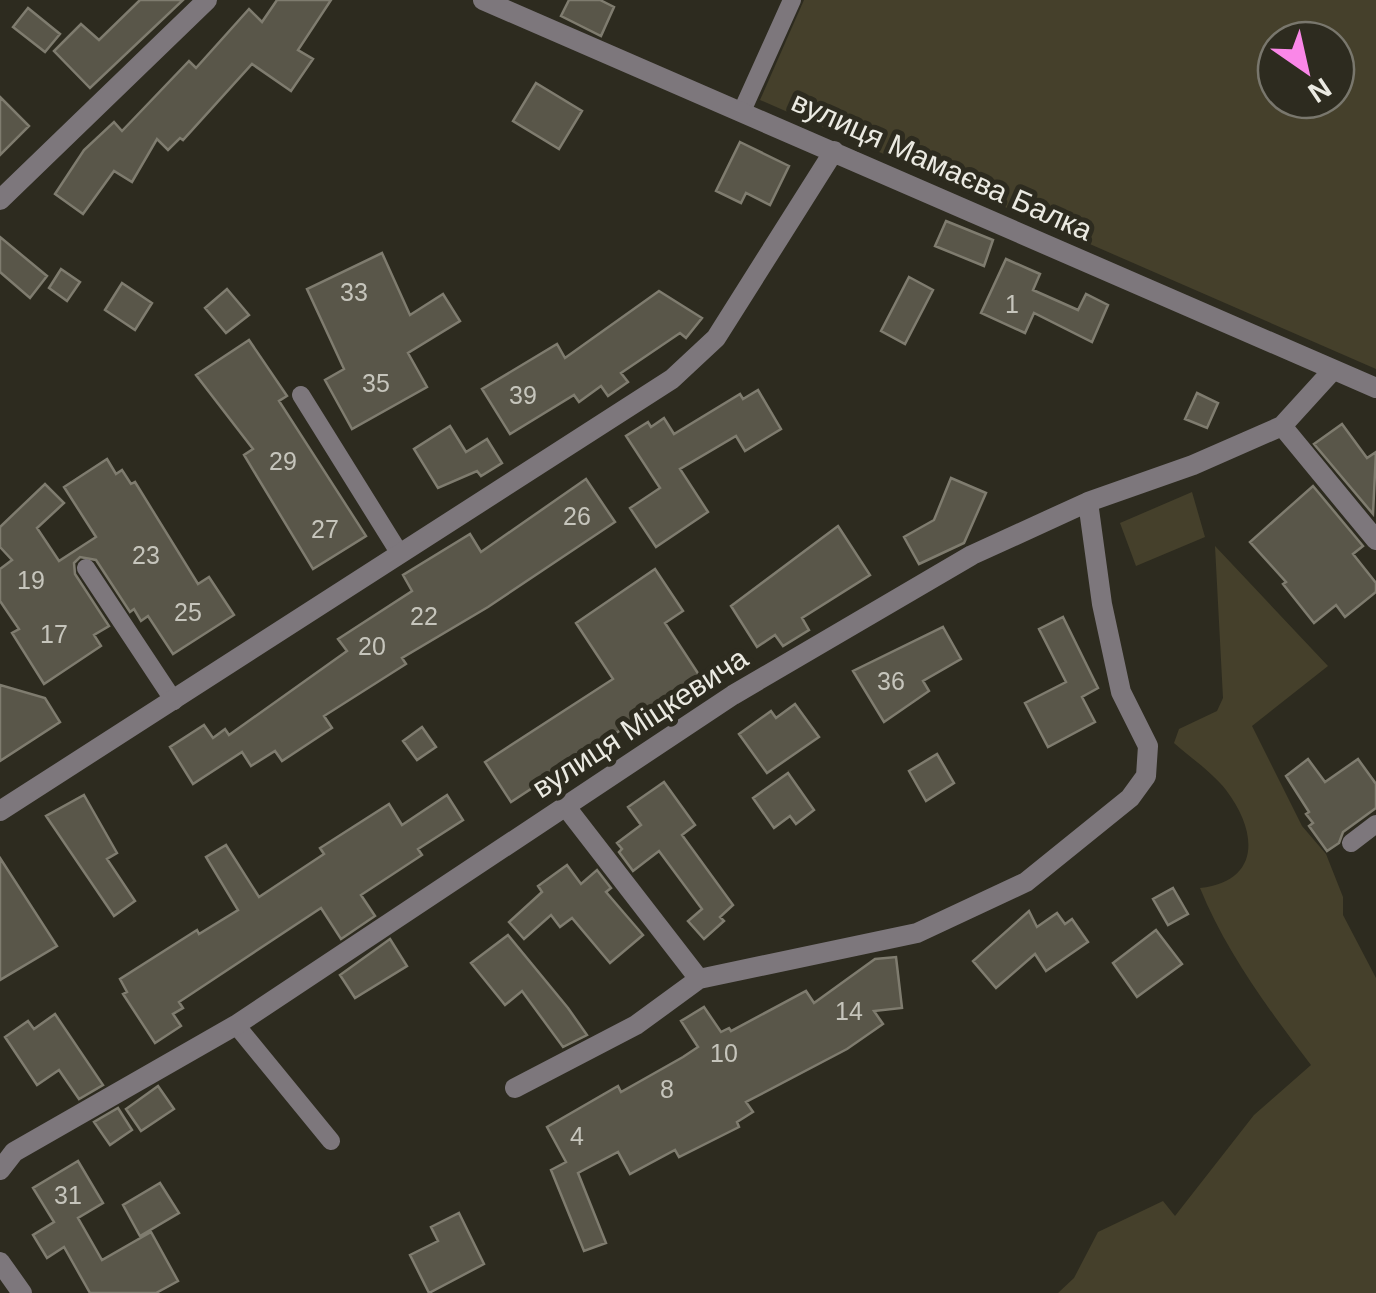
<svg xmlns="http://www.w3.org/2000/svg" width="1376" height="1293" font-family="Arial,sans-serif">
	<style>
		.green { fill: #45402b; fill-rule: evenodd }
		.building { fill: #595649; stroke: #7f7c6f; stroke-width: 2.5 }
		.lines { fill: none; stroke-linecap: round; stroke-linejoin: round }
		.service { stroke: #7d777c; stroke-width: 18 }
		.minor { stroke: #7d777c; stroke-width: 20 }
		.labels { text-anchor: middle; stroke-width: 10; stroke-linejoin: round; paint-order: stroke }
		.number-label { font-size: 25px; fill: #c6c5bc }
		.street-label { font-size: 30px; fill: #ebeae2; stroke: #2d2b1f }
	</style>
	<rect width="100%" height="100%" fill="#2d2b1f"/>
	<path class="green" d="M804,0H1376V369L760,100ZM1276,40H1336V100H1276Z
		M1192,492L1205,537L1136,566L1120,523Z
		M1215,546L1328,666L1252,726L1302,826L1326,854L1343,897V915L1376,978V1293H1058L1074,1278L1098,1232L1163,1201L1175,1216L1254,1115L1311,1065C1269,1010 1226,952 1200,888C1261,881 1258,832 1226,790C1213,773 1191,758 1174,743L1179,729L1217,711L1223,698Z"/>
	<path class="building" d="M140,0H183L90,88L54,51L81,24L99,40Z
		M277,0H331L298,50L313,59L291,91L252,64L183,140L180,138L168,150L157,139L132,182L114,171L83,214L55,194L84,150L114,122L122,131L189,61L196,68L249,9L262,22Z
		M569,0H600L614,7L601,36L561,16Z
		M28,8L60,34L45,52L13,27Z
		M536,83L582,111L559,149L513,121Z
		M0,97L29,126L0,155Z
		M740,142L789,166L770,205L746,193L741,203L716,191Z
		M946,221L993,240L984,266L935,246Z
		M0,237L47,276L30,298L0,272Z
		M382,253L410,315L443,294L460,321L408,353L427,387L352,429L325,380L344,369L307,289Z
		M1006,259L1040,274L1033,290L1078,310L1086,294L1108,305L1092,342L1034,313L1025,333L981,313Z
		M61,269L80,282L67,301L49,288Z
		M909,277L933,290L905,344L881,331Z
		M122,283L152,303L135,330L105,310Z
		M227,289L249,315L226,333L205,308Z
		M659,291L702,318L686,338L680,333L621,373L628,382L608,396L601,386L579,402L574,395L510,434L482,389L557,344L565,358Z
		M249,340L287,396L279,401L366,536L313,569L244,455L253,449L196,375Z
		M758,390L781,429L745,451L736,436L680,469L708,512L656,547L630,508L660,488L626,436L648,422L651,427L664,418L674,434L740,394L743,399Z
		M1197,393L1218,403L1207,428L1185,419Z
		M1342,424L1367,458L1376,452L1373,514L1314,444Z
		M450,426L466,452L487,439L502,463L481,476L477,471L438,488L414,449Z
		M107,459L116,474L122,470L131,484L135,482L198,584L209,577L234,615L173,654L148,616L141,621L134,609L130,612L96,560L80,557L74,563L75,574L109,626L94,635L101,646L44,684L12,633L19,629L0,601V569L12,560L0,547V527L45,484L64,503L37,528L59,561L96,537L64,487Z
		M951,478L986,493L964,543L919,564L904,537L934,520Z
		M586,479L615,522L488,607L402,658L406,664L324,716L332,728L282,761L275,751L251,766L242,752L193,784L170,747L204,725L213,738L225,729L229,735L347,651L338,639L412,591L403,575L470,534L481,552Z
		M1313,486L1363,546L1353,554L1376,583V592L1345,617L1336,605L1314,623L1283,584L1286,582L1250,542Z
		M838,526L870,575L802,618L809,630L783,646L775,635L757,647L731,606Z
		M655,569L683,611L665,623L703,681L665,707L662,703L511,802L485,762L613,679L576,623Z
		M1063,617L1098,688L1082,697L1095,722L1048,747L1025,703L1066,682L1039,629Z
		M943,627L961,659L923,681L929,691L884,722L853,671Z
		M0,685L45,698L60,722L0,761Z
		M795,704L819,737L767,773L739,734L771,711L776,718Z
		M422,727L436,747L417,760L403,741Z
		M937,754L954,783L926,801L909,771Z
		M1308,759L1325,782L1358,759L1376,784V808L1343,832L1339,843L1327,851L1309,826L1313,823L1306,814L1309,812L1286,776Z
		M788,773L814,810L796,824L790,816L774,828L753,798Z
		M664,782L695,825L682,835L733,905L720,917L724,921L704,939L688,921L702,909L659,851L633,871L619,852L622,849L617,843L641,825L628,807Z
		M84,795L117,853L107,859L135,901L114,916L46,816Z
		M447,795L463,820L418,849L422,855L361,895L375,916L341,939L321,908L179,1002L183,1008L173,1014L181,1026L155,1043L123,994L127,992L120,979L197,930L199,934L238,910L206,857L226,845L259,897L324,854L320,848L389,804L402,825Z
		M0,858L57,946L0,980Z
		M567,865L581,884L597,870L611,888L606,892L643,935L610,963L572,918L560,927L551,915L524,939L509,922L542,892L538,886Z
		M1173,888L1188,914L1168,925L1153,899Z
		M1029,911L1037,927L1057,913L1065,924L1072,919L1088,942L1046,971L1035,954L996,988L973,961Z
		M1156,930L1182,964L1137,997L1113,963Z
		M508,935L568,1008L587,1035L563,1047L522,991L505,1005L471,963Z
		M390,939L407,966L355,998L340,975Z
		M896,957L902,1008L874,1011L883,1024L847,1049L746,1102L753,1112L737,1122L739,1127L679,1157L675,1150L630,1174L618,1152L578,1173L606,1243L584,1251L551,1170L566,1162L547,1127L618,1086L621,1092L683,1057L698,1047L681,1021L704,1007L721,1032L729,1028L731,1031L806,991L814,1003L875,959Z
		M55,1014L103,1085L79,1099L59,1070L37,1085L5,1037L28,1021L34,1029Z
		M158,1086L174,1109L141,1131L126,1109Z
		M118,1108L132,1130L110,1145L94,1122Z
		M78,1161L103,1203L78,1218L102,1260L151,1232L178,1281L156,1293H90L64,1247L47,1258L33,1235L54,1222L33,1188Z
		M160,1183L179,1213L140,1236L123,1205Z
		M459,1213L484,1264L429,1293L410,1255L438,1241L431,1227Z"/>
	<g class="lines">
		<path class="service" d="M742,111L792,0
			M301,395L400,554
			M86,568L174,701
			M1351,843L1376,824
			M236,1025L331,1141"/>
		<path class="minor" d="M483,0L1376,388
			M0,200L207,0
			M1282,426L1376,540
			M566,807L699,979
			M0,811L672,379L716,338L834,151
			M515,1088L636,1025L699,979L917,933L1026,882L1130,798L1146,776L1148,746L1121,692L1102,604L1088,502
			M0,1170L14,1152L236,1025L733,695L972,555L1088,502L1193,465L1282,426L1333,370
			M0,1262L22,1293"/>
	</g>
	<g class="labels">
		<g class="number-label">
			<text x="354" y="301">33</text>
			<text x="1012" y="313">1</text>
			<text x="376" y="392">35</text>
			<text x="523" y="404">39</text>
			<text x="283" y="470">29</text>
			<text x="577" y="525">26</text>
			<text x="325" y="538">27</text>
			<text x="146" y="564">23</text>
			<text x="31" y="589">19</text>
			<text x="188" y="621">25</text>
			<text x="424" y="625">22</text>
			<text x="54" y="643">17</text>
			<text x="372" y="655">20</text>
			<text x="891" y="690">36</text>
			<text x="849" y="1020">14</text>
			<text x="724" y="1062">10</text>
			<text x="667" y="1098">8</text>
			<text x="577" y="1145">4</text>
			<text x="68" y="1204">31</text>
		</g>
		<g class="street-label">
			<text transform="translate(942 166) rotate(24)" y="10">вулиця Мамаєва Балка</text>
			<text transform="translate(640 723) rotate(-33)" y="10">вулиця Міцкевича</text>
		</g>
	</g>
	<g transform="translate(1306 70) rotate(146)"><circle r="48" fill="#2d2b1f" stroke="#79776d" stroke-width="2.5"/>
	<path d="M0-8L18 38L0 25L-18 38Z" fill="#fa87e8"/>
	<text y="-15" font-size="28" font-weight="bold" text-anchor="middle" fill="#ebeae2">N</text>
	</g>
</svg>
